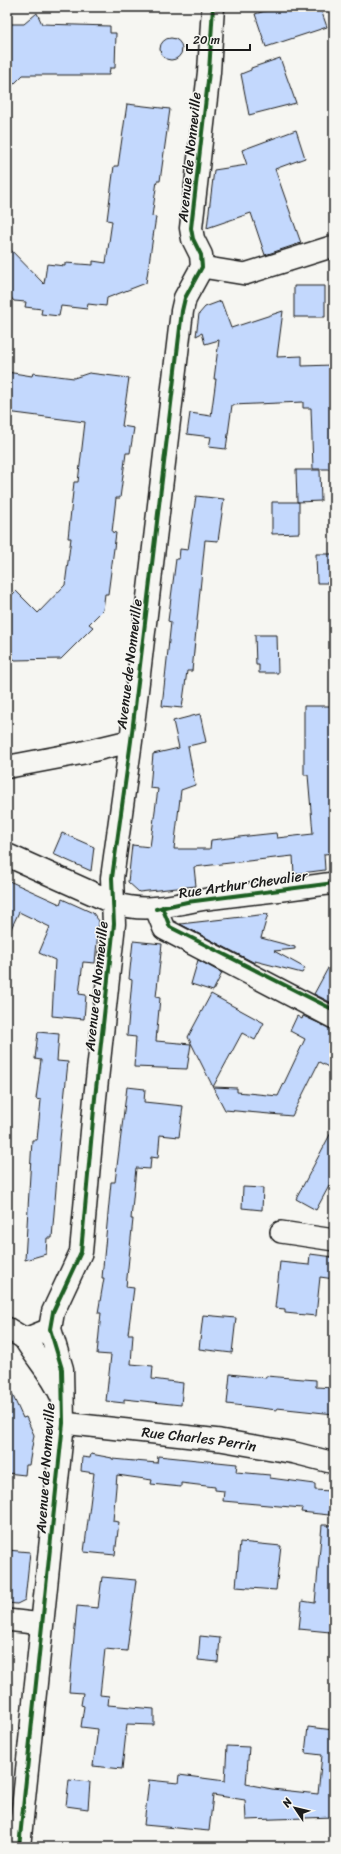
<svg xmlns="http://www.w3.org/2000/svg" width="341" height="1854" font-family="Sriracha,sans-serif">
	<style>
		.building { fill: #c3d8fd; stroke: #1c1c1c }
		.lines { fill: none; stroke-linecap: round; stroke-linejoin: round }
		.street-casing { stroke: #1c1c1c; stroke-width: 24 }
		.secondary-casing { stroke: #1c1c1c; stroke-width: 25 }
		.street { stroke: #f6f6f2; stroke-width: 21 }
		.secondary { stroke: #f6f6f2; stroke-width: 22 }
		.cycleway-casing { stroke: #f6f6f2; stroke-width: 6 }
		.cycleway { stroke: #1b5e20; stroke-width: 4 }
		.labels { text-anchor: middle; stroke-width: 3; stroke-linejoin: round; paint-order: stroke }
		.street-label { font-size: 14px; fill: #1c1c1c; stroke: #f6f6f2 }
	</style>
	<rect width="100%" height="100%" fill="#f6f6f2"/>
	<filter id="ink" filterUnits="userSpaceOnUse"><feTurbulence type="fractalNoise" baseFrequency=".025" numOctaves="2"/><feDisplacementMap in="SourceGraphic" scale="8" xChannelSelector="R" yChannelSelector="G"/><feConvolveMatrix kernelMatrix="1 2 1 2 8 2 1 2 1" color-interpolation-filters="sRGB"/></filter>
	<g filter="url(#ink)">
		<path class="building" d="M278,7H320L327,27L266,47L255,14Z
			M37,13L42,24L110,26V33H116L115,68H110L109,75H23L7,91V24H24Z
			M160 49a11 11 0 1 1 22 0a11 11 0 1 1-22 0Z
			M280,58L296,103L249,115L241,74L251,70V68Z
			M127,104L170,109L160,181H157L152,216L156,217L146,283L107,298L106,306L88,304L87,309L61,306L59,316L41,314L42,309L25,307L26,302L14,301L7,293V246L44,284L47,264L65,266V263L93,265V261L106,263L112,221L107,220L114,166H118Z
			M296,130L305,158L275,169L301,243L265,255L251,213L207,228L214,170L247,165L242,150Z
			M294,286H325V317H294Z
			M221,301L231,328L283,311L277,357L302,356V366L332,365V377H334V469H313L311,408H303V402L232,405L226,449L209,447L211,437L187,434L190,413L211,416L216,379H214L219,340L205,344L202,333L196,336L199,314L205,307Z
			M7,372L32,376L33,373L74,378L89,373L129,378L122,426L134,428L130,453H126L120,498H116L112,532L116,533L108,594H105L103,610L89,624L93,627L61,659L15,660L7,652V600L16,591L38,613L65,585L71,538H68L69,529L74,482H78L85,422L7,412Z
			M296,470H320L321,501L297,502Z
			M196,496L224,499L218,541L205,540L192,671H187L182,708L162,706L171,622L168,621L176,559H179L180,549L188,550Z
			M272,502H299V533L272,534Z
			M316,554H334V583H317Z
			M255,635H277L278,673H259V665H256Z
			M304,706H334V801H332L334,853L324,854L325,870L294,874L293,856L194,867L196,886L139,892L128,882L132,845L150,847L158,789L150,788L153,754L179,748L173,721L200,714L206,742L188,746L195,785L181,790L174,849H210L211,840L276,833L277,838L313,834L308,775H304Z
			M62,833L94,847L91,871L53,854Z
			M7,880L60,904L62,899L93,913L99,921L95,963L83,962L79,994L86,995L84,1019L52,1016L55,960L39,953L50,927L19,912L7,937Z
			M268,914L261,938L295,947V949L274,951L305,968L302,973L255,961V963L180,924Z
			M133,941L162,944L156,997L160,998L156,1041L191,1044L187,1069L134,1067L136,1037L127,1036L132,980L129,979Z
			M334,957V1004L314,994Z
			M198,960L222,973L213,991L191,984Z
			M211,994L264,1023L255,1040L242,1033L213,1087L188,1037Z
			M297,1016L302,1019L303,1016L334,1030V1070L319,1062L292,1116L225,1110L213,1087L237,1088V1092L278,1096L305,1039L290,1031Z
			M38,1032L59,1034L57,1061L68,1062L60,1139L52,1238H47L46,1254L25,1260L32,1140H37L41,1100L36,1099L41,1060L35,1059Z
			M127,1087L145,1089L144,1102L183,1106L179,1137L160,1135L158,1158L151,1157L150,1169L136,1168L131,1219H133L126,1287L134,1288L128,1334H133L131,1364L153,1366L152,1379L183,1383L181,1405L124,1399V1403L106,1401L111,1355L97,1354L101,1313H98L104,1278H102L111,1182H115Z
			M334,1127V1177L316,1210L296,1199Z
			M243,1187L263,1188L262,1210L242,1208Z
			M310,1254L334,1257V1279L320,1277L316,1316L285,1313V1309L275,1308L280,1262L309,1265Z
			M203,1315L236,1318L232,1353L199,1349Z
			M230,1374L266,1378V1376L316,1380V1387L334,1388V1414L277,1408V1410L227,1404Z
			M7,1383L23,1418L26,1417L34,1435L29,1465H26L25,1475L7,1473Z
			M91,1454L112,1458V1459L157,1463L158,1456L237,1464L236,1472L270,1475V1478L315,1484V1490L331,1491L329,1515L301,1512L302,1508L223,1501L224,1491L215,1490V1487L181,1483V1487L151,1484L152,1480L117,1475L113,1521L119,1522L115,1555L84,1552L94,1473L81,1471L82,1457L90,1458Z
			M322,1525H334V1598L330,1632L299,1629L302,1601L315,1603Z
			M240,1542L281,1546L276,1590L236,1587Z
			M7,1550L30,1552L25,1600L17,1604L7,1603Z
			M102,1577L136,1580L127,1651L105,1649L100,1695L109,1696L108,1705L154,1709V1725L127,1724L122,1769L93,1766L98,1729L81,1727L84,1706L81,1705L83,1693L69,1692L77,1606L98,1608Z
			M200,1636L220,1638L218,1662L198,1660Z
			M308,1727L334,1730V1817L246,1820L245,1800L213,1795L209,1831L144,1825L149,1780L178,1783L179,1775L225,1781L227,1746L249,1747L246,1784L272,1789L318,1794L322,1755L305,1753Z
			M69,1780L90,1782L88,1809L66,1806Z"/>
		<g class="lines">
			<g class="street-casing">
				<g id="street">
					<path d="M202,267L245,274L334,246"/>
					<path d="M114,903C147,914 175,904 207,899C249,894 292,889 334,883"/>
					<path d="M156,909L164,929L334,1018"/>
					<path d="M281,1232L334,1240"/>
					<path d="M7,1328L25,1339L50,1329"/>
					<path id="s1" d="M63,1423L220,1440L295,1453L334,1463"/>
					<path d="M7,1620L42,1624"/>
				</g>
			</g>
			<g class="secondary-casing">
				<path id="secondary" d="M7,767L81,753L131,741
					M7,855L114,903
					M25,1339C36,1358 52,1374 61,1395
					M19,1847L63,1423L62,1369L50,1329L53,1312L81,1252L95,1098L114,924L112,878L131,741L182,311L185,298L202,267L201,255L193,239L191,228L209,72L213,7"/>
			</g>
			<use href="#street" class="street"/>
			<use href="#secondary" class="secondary"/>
			<g class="cycleway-casing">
				<path id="cycleway" d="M162,907L170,927L334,1010
					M156,909L187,902L334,883
					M19,1847L63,1423L62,1369L50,1329L53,1312L81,1252L95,1098L114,924L112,878L131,741L182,311L185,298L202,267L201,255L193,239L191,228L209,72L213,7"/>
			</g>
			<use href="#cycleway" class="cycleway"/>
		</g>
	</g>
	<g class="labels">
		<g class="street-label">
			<text transform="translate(189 157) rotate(-84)" y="5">Avenue de Nonneville</text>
			<text transform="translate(129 664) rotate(-83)" y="5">Avenue de Nonneville</text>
			<text transform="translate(243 884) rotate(-8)" y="5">Rue Arthur Chevalier</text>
			<text transform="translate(96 986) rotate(-84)" y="5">Avenue de Nonneville</text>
			<text dy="5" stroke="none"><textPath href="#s1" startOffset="137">Rue Charles Perrin</textPath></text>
			<text transform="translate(45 1468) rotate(-86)" y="5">Avenue de Nonneville</text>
		</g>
	</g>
	<rect width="341" height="1854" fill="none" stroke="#f6f6f2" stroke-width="24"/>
	<rect x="12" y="12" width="317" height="1830" fill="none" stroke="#1c1c1c" stroke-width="1.5" filter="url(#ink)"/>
	<g transform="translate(295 1808) rotate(305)" stroke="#f6f6f2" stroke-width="3" paint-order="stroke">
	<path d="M0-3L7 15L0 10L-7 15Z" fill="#1c1c1c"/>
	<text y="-6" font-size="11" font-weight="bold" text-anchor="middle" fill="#1c1c1c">N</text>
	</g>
	<path d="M187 44v6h63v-6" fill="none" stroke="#1c1c1c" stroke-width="2"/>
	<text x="193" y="44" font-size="12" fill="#1c1c1c" stroke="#f6f6f2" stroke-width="3" paint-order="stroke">20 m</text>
</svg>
